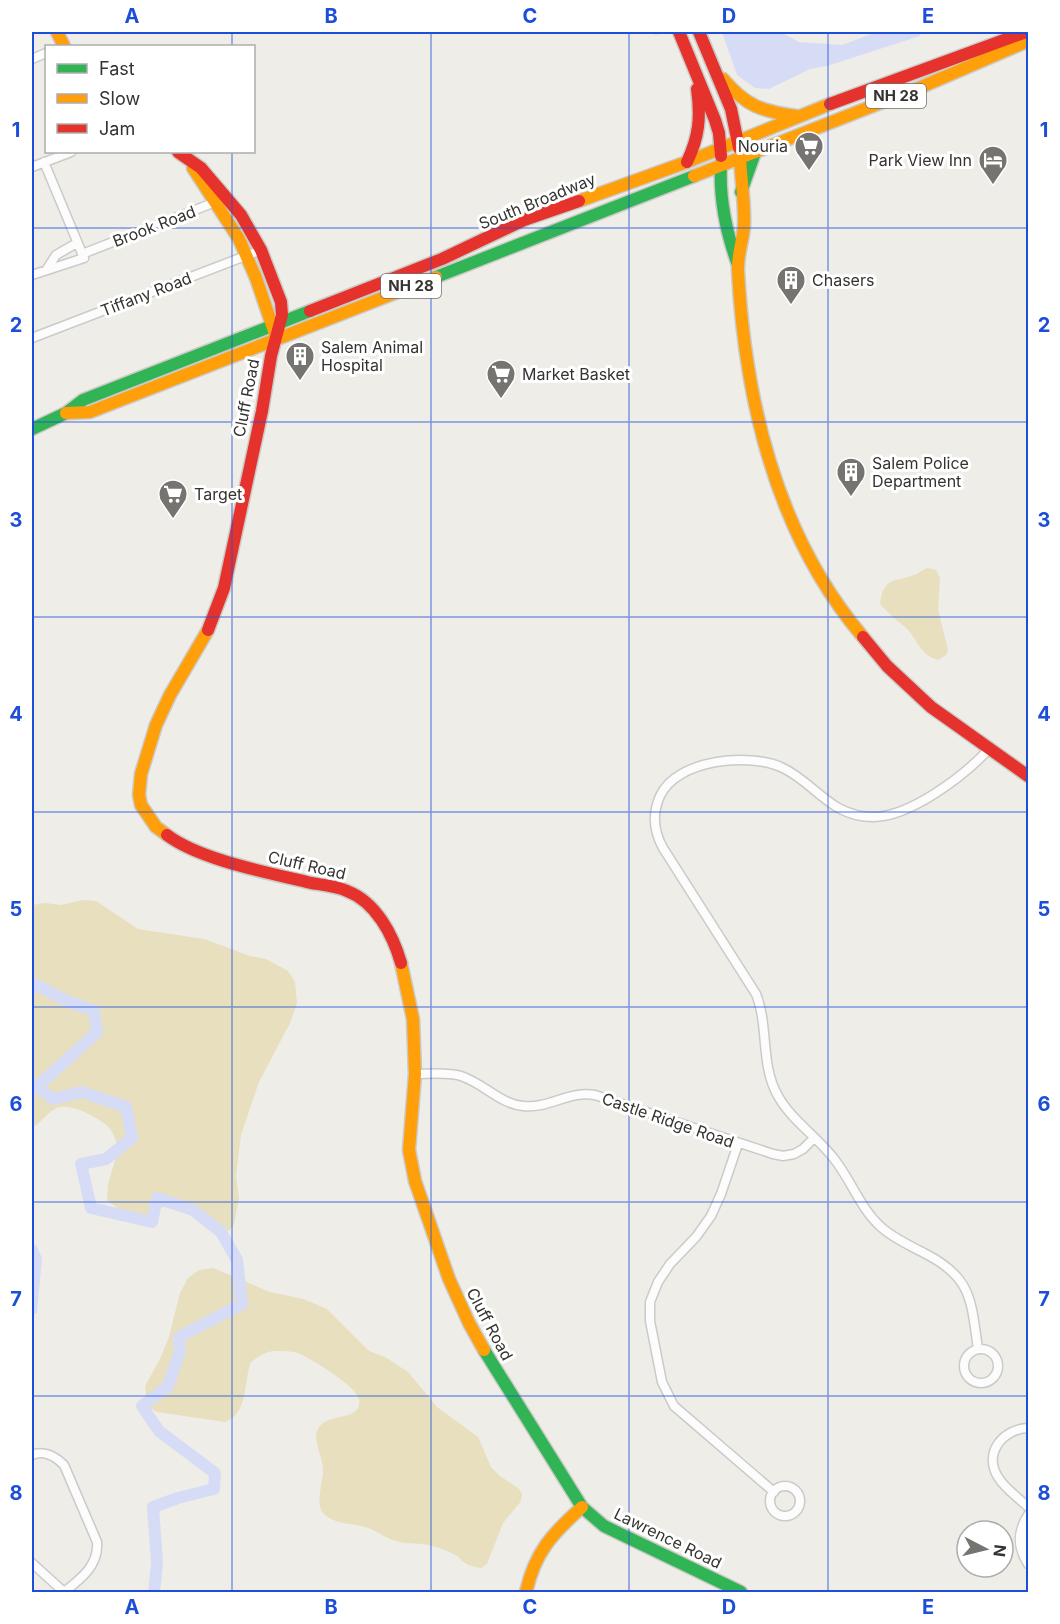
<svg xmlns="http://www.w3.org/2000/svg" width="1060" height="1624" font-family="Inter,sans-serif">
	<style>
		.green { fill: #e7dfbd }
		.water { fill: #d7dcf6 }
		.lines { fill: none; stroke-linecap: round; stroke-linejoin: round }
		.stream { stroke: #d7dcf6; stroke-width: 2 }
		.river { stroke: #d7dcf6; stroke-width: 12 }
		.street-casing { stroke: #cbcac7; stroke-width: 11 }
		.fast-casing { stroke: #cbcac7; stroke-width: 15 }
		.slow-casing { stroke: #cbcac7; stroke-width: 15 }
		.jam-casing { stroke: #cbcac7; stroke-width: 15 }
		.street { stroke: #fcfcfc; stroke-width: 8 }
		.fast { stroke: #30b455; stroke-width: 12 }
		.slow { stroke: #ff9f0a; stroke-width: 12 }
		.jam { stroke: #e5322d; stroke-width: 12 }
		.grid { fill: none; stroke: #1d4ed8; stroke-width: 1.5; stroke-opacity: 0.55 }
		.labels { text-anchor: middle; stroke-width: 6; stroke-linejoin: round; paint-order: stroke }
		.shield { fill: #fff; stroke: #71706f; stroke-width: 1.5 }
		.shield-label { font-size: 15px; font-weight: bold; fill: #343331 }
		.poi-label { font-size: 16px; fill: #343331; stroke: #fff; text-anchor: start }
		.street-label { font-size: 16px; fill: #343331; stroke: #fff }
		.neatline { fill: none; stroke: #1d4ed8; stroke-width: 2 }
		.grid-label { font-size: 20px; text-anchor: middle; font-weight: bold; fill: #1d4ed8 }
	</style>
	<rect width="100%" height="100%" fill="#eeede8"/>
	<path class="green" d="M928,568L936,570L940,578L938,610L948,650L946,655L938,660C918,654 919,640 905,627C896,620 888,613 880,604C884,576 893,583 914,575C919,574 922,569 928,568Z
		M83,900L96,901L138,929L204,939L250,956L266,959L288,971L295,982L297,1003L290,1023L259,1082L241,1135L236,1176L239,1198L234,1224L229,1231L222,1229L196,1205L172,1201L165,1205L146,1222H136L107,1200L108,1184L119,1147C116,1142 114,1135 111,1130C103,1119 70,1102 57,1108C47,1112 42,1123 32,1127V905L45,903L61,905Z
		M213,1268L270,1292L303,1299L327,1309L369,1351L385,1357L408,1372L437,1407L478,1437L491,1467L500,1476L518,1488L522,1493L521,1501L503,1523L487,1564L481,1568C473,1567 462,1564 458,1556C449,1552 439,1547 429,1545C417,1542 405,1545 393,1540C384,1537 377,1531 368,1528C355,1523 336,1525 325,1515C314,1506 323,1483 323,1471C324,1456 308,1436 322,1424C332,1414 363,1420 359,1399C356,1386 310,1358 298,1353C291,1351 282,1351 275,1351C266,1351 258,1357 251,1362C243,1382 249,1413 225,1422L157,1412L148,1407L145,1386L160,1359L169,1337L180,1293L188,1278L199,1270Z"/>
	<path class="water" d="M722,32H780L799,42L842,45L877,32H919L920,36L827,66L810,69L769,89L755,88L737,75Z
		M32,1245H36L42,1258L37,1313L32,1315Z"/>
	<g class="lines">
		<path class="stream" d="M653,32L655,34L667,32"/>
		<path class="river" d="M32,989L37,985L67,1001L94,1011L97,1032L37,1087L53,1099L82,1092L126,1107L132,1138L106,1159L81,1164L91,1208L152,1222L157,1198L193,1210L221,1232L237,1260L242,1304L179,1337L180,1351L168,1386L142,1406L159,1431L215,1473L214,1489L178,1498L153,1507L157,1563L154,1592"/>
		<g class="street-casing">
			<path id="street" d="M32,59L46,53
				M32,167L71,152
				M82,254L218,201
				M47,269L56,255L77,243
				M32,275L84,258L44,162
				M32,338L261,250
				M415,1074C430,1074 447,1072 461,1076C483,1083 500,1104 523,1106C549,1109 570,1090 595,1095L773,1154L783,1156L794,1154L803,1149L814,1138
				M738,1144L721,1194L711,1216L696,1237L670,1264L658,1282L650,1302V1321L662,1382L674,1406L774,1492
				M964 1366a17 17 0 1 1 34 0a17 17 0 1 1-34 0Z
				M978,1349C971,1300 972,1277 924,1253C909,1245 893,1238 881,1227C860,1208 852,1182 835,1160C818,1137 792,1121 778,1096C760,1065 769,1026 756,994L663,848C654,832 652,814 660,796C677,759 750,752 783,768C816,784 831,817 873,817C910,817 964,776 989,749
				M1028,1428C1003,1429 983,1453 998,1477C1005,1489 1019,1498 1028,1507
				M32,1455C43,1450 55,1456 64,1465L97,1542C99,1565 81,1579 64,1592
				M770 1501a15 15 0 1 1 30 0a15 15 0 1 1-30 0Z
				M1028,1515C1017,1532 1017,1547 1028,1564
				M1028,1526L1026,1538L1028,1552
				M32,1563L64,1592"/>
		</g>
		<g class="fast-casing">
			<path id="fast" d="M721,164C719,200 726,232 738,265
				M741,192L756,150
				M436,277L694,176
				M32,429L66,413L83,400L310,311
				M484,1350L582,1507L604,1526L741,1592"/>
		</g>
		<g class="slow-casing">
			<path id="slow" d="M57,32L64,46
				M723,79C746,106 761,111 796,116
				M740,157C741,180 745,203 744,226C743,241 737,255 738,271C745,400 777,536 863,637
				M193,168L239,239L256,278L275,334
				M694,176L921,87L1028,41
				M579,201L687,162L830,104
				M66,413L90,412L436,277
				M167,835L156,827L141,805L139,795L141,774L156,725L170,695L208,630
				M401,963L413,1019L415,1074L409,1150L415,1181L449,1279L469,1323L484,1350
				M526,1592C535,1552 552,1534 582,1507"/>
		</g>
		<g class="jam-casing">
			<path id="jam" d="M679,32L715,120L719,133L721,156
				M699,32L731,109L739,148
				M830,104L1026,32
				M178,152L201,168L241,215L261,250L281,302L282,315L271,356L262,411L224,588L208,630
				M687,162C699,137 701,117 697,89
				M310,311L442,259L524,220L579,201
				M863,637L887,666L931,707L1028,776
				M167,835C200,860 270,873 311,883C323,885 336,886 347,891C376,902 393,935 401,963"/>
		</g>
		<use href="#street" class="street"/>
		<use href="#fast" class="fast"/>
		<use href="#slow" class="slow"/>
		<use href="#jam" class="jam"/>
	</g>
	<path class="grid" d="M232,32V46M431,32V1592M629,32V1592M828,32V1592M232,152V1592M32,228H1028M32,422H1028M32,617H1028M32,812H1028M32,1007H1028M32,1202H1028M32,1396H1028"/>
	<defs>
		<g id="supermarket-pin" transform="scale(1.5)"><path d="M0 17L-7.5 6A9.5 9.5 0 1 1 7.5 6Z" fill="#757471" stroke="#fff"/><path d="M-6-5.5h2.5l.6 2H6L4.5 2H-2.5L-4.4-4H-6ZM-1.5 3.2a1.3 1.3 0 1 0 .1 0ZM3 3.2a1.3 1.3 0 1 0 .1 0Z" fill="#fff"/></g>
		<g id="hotel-pin" transform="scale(1.5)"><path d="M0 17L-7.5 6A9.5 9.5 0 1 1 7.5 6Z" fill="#757471" stroke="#fff"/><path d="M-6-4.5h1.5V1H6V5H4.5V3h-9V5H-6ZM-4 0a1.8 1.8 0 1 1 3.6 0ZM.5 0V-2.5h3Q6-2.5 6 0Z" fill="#fff"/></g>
		<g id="building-pin" transform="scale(1.5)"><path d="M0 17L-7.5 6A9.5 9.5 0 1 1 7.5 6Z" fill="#757471" stroke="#fff"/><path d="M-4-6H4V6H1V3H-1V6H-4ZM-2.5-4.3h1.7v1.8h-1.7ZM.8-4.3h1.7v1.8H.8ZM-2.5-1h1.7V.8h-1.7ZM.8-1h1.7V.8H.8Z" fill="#fff"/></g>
	</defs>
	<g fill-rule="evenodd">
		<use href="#supermarket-pin" x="809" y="146"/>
		<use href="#hotel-pin" x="993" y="160"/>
		<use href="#building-pin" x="791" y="280"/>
		<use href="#building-pin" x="300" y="356"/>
		<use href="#supermarket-pin" x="501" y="374"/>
		<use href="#building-pin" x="851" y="472"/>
		<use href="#supermarket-pin" x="173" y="494"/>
	</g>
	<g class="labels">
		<g class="shield">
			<rect x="866" y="84" width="60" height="24" rx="4.5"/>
			<rect x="381" y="274" width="60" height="24" rx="4.5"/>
		</g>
		<g class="shield-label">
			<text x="896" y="101">NH 28</text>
			<text x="411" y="291">NH 28</text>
		</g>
		<g class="poi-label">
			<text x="788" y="152" text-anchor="end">Nouria</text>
			<text x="972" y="166" text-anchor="end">Park View Inn</text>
			<text x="812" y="286">Chasers</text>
			<text x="321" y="353">Salem Animal<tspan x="321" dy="18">Hospital</tspan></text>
			<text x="522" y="380">Market Basket</text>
			<text x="872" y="469">Salem Police<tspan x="872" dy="18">Department</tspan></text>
			<text x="194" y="500">Target</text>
		</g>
		<g class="street-label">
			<text transform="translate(537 201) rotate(-22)" y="6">South Broadway</text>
			<text transform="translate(154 226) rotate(-21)" y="6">Brook Road</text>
			<text transform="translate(146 294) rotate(-21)" y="6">Tiffany Road</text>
			<text transform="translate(246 398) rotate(-79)" y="6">Cluff Road</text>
			<text transform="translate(307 865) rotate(13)" y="6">Cluff Road</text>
			<text transform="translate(668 1120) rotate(19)" y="6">Castle Ridge Road</text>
			<text transform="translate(490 1324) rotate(62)" y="6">Cluff Road</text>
			<text transform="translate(668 1538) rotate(26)" y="6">Lawrence Road</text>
		</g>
	</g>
	<rect width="1060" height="1624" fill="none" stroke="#ffffff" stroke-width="66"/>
	<rect x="45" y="45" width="210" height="108" fill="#ffffff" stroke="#aeadad" stroke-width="1.5"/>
	<rect x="57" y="64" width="30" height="9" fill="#30b455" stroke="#aeadad" stroke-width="1.5"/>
	<text x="99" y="75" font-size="18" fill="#343331">Fast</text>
	<rect x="57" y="94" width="30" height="9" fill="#ff9f0a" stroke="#aeadad" stroke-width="1.5"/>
	<text x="99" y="105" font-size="18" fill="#343331">Slow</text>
	<rect x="57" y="124" width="30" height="9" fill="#e5322d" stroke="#aeadad" stroke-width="1.5"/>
	<text x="99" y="135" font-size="18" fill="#343331">Jam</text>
	<g transform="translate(985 1549) rotate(97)"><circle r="28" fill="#ffffff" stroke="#aeadad" stroke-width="1.5"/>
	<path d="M0-4.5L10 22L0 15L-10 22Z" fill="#757471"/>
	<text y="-9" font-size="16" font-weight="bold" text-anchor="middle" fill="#343331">N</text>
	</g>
	<rect x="33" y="33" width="994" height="1558" class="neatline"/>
	<g class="grid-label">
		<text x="132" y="23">A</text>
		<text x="331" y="23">B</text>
		<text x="530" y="23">C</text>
		<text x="729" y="23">D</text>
		<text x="928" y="23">E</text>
		<text x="16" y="137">1</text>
		<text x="1044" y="137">1</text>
		<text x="16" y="332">2</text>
		<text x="1044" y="332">2</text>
		<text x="16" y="527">3</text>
		<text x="1044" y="527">3</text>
		<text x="16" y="721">4</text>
		<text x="1044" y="721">4</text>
		<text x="16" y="916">5</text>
		<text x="1044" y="916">5</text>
		<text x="16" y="1111">6</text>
		<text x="1044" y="1111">6</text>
		<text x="16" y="1306">7</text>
		<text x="1044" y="1306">7</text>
		<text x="16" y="1500">8</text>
		<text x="1044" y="1500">8</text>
		<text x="132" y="1614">A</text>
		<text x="331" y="1614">B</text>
		<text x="530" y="1614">C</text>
		<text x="729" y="1614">D</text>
		<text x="928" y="1614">E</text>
	</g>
</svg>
